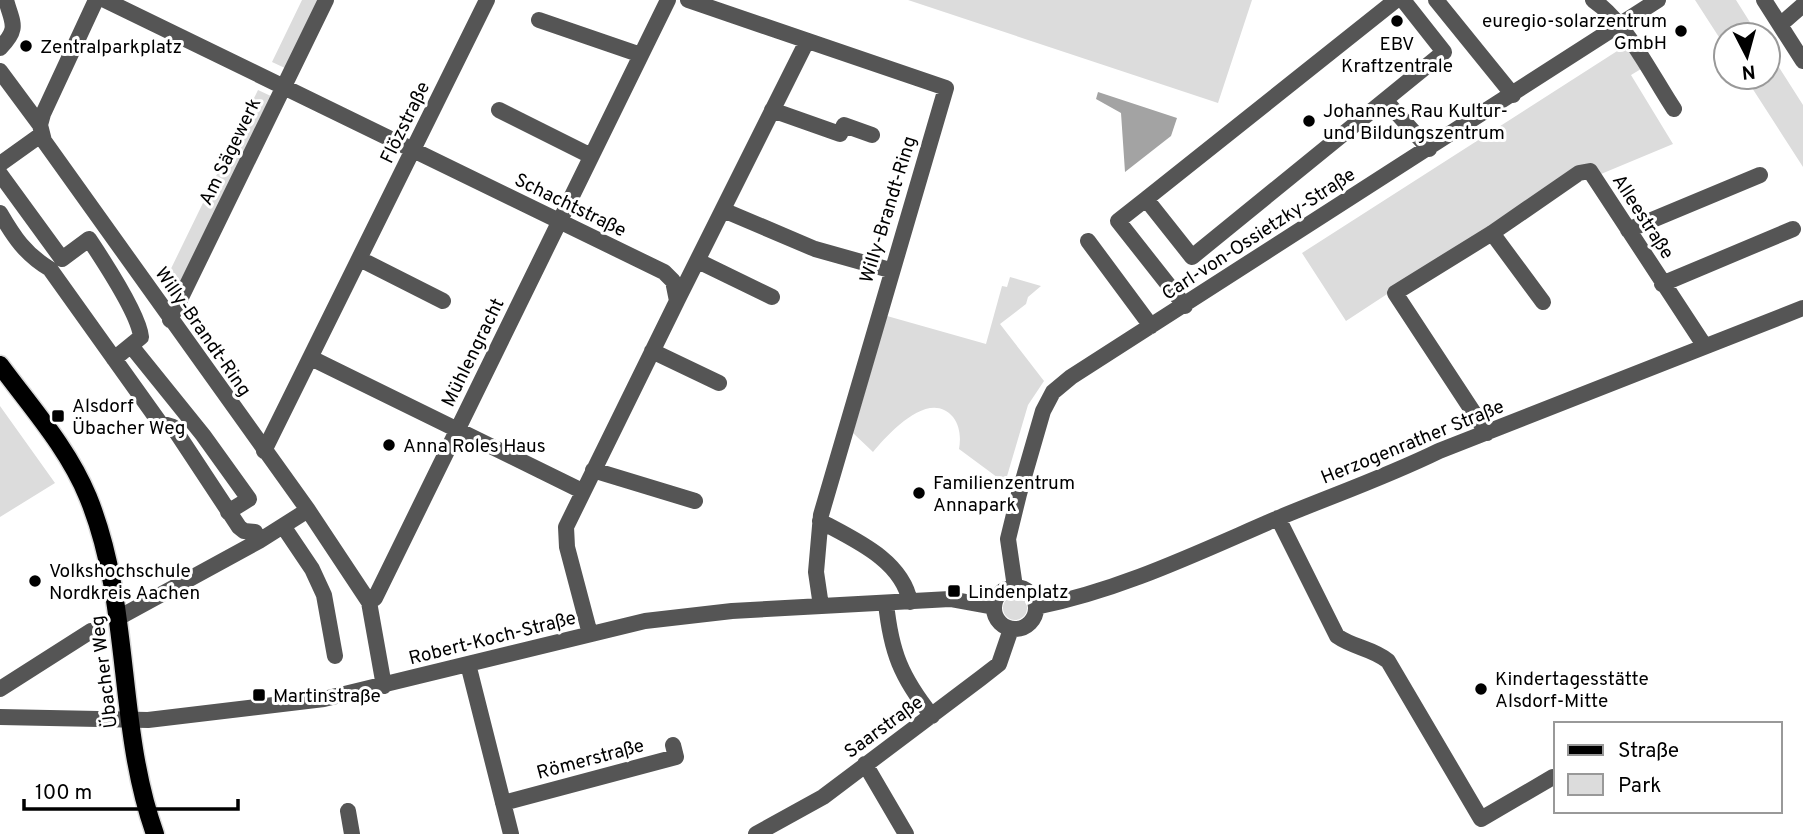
<svg xmlns="http://www.w3.org/2000/svg" width="1803" height="834" font-family="Overpass,sans-serif">
	<style>
		.green { fill: #dcdcdc }
		.water { fill: #a3a3a3 }
		.lines { fill: none; stroke-linecap: round; stroke-linejoin: round }
		.major-casing { stroke: #dbdbdb; stroke-width: 21 }
		.minor { stroke: #555; stroke-width: 16 }
		.major { stroke: #000; stroke-width: 18 }
		.poi-dot { fill: #000; stroke: #fff; stroke-width: 2.5 }
		.labels { text-anchor: middle; stroke-width: 6; stroke-linejoin: round; paint-order: stroke }
		.poi-label { font-size: 19px; fill: #000; stroke: #fff; text-anchor: start }
		.street-label { font-size: 19px; fill: #000; stroke: #fff }
	</style>
	<rect width="100%" height="100%" fill="#fff"/>
	<path class="green" d="M302,0H321L287,69L272,62Z
		M908,0H1252L1218,103Z
		M1695,0H1736L1758,35H1726V48Z
		M1625,46L1641,69L1631,75L1673,144L1601,174L1581,167L1346,321L1302,253Z
		M1768,50L1803,105V167L1745,77H1768Z
		M258,90L273,97L174,298L164,283Z
		M1010,277L1041,286L1028,297L1026,304L1000,324L1044,381L1028,405L1005,483L959,449C961,438 960,426 953,417C929,388 888,434 873,452L853,433L887,316L986,344L1002,286L1007,287Z
		M0,406L55,483L0,517Z
		M1003 608a12 12 0 1 1 24 0a12 12 0 1 1-24 0Z"/>
	<path class="water" d="M1098,92L1177,118L1171,136L1125,172L1121,113L1096,99Z"/>
	<g class="lines">
		<g class="major-casing">
			<path id="major" d="M0,365C31,407 68,448 88,497C132,605 116,725 155,834"/>
		</g>
		<path class="minor" d="M96,0L43,114L40,125L44,141L308,510L369,602L384,686
			M105,0L664,272L673,281L677,301L566,527L567,547L590,634
			M688,0L946,88L821,515L816,572L821,606
			M1396,0L1146,199L1192,257L1444,52L1403,0
			M1436,0L1513,95
			M1593,0C1626,22 1652,76 1674,109
			M1764,0L1803,61
			M539,20L641,55
			M1780,25L1803,5
			M0,48C20,28 12,23 6,0
			M0,71L40,125
			M1386,101L1429,149
			M499,110L591,156
			M772,110L840,134L844,125L872,135
			M0,164L42,134
			M0,174L62,259L89,239C103,260 139,315 141,337L114,359
			M1146,199L1118,221L1185,306
			M723,210L815,249L890,270
			M0,213C14,237 25,254 50,269L160,423L173,427L239,527L244,531L255,532L259,541
			M1628,230L1760,175
			M1492,233L1543,302
			M1088,241L1151,326
			M360,259L443,301
			M698,261L772,297
			M1662,284L1793,229
			M677,301L807,41
			M170,320L326,0
			M132,347L203,435L249,499L228,512
			M652,351L719,383
			M311,358L582,491
			M1487,433L1395,293L1492,233L1579,173L1590,171L1704,345
			M264,451L487,0
			M593,470L695,501
			M1278,518L1337,636C1354,648 1372,648 1388,661L1481,819L1553,777
			M820,521C855,540 902,560 910,602
			M283,526L312,569L324,595L335,656
			M1015,587L1008,539L1019,494L1043,411L1053,392L1071,377L1658,0
			M994 608a21 21 0 1 1 42 0a21 21 0 1 1-42 0Z
			M369,602L375,598L668,0
			M886,603C891,652 901,677 932,716
			M1036,607C1121,590 1197,553 1276,519C1331,496 1386,477 1439,451L1803,308
			M118,618L259,541L308,510
			M468,664L511,834
			M0,689L91,631
			M0,717L148,720L324,699L645,621L732,611L950,599L994,607
			M865,764L906,834
			M503,803L676,757L673,745
			M348,811L352,834
			M756,834L823,797L981,678L999,664L1011,629"/>
		<use href="#major" class="major"/>
	</g>
	<g class="poi-dot">
		<circle cx="1397" cy="21" r="7"/>
		<circle cx="1681" cy="31" r="7"/>
		<circle cx="26" cy="46" r="7"/>
		<circle cx="1309" cy="121" r="7"/>
		<rect x="51" y="409" width="14" height="14" rx="3.5"/>
		<circle cx="389" cy="445" r="7"/>
		<circle cx="919" cy="493" r="7"/>
		<circle cx="35" cy="581" r="7"/>
		<rect x="947" y="584" width="14" height="14" rx="3.5"/>
		<circle cx="1481" cy="689" r="7"/>
		<rect x="252" y="688" width="14" height="14" rx="3.5"/>
	</g>
	<g class="labels">
		<g class="poi-label">
			<text x="1667" y="27" text-anchor="end">euregio-solarzentrum<tspan x="1667" dy="22">GmbH</tspan></text>
			<text x="1397" y="50" text-anchor="middle">EBV<tspan x="1397" dy="22">Kraftzentrale</tspan></text>
			<text x="40" y="53">Zentralparkplatz</text>
			<text x="1323" y="117">Johannes Rau Kultur-<tspan x="1323" dy="22">und Bildungszentrum</tspan></text>
			<text x="72" y="412">Alsdorf<tspan x="72" dy="22">Übacher Weg</tspan></text>
			<text x="403" y="452">Anna Roles Haus</text>
			<text x="933" y="489">Familienzentrum<tspan x="933" dy="22">Annapark</tspan></text>
			<text x="49" y="577">Volkshochschule<tspan x="49" dy="22">Nordkreis Aachen</tspan></text>
			<text x="968" y="598">Lindenplatz</text>
			<text x="1495" y="685">Kindertagesstätte<tspan x="1495" dy="22">Alsdorf-Mitte</tspan></text>
			<text x="273" y="702">Martinstraße</text>
		</g>
		<g class="street-label">
			<text transform="translate(404 122) rotate(-64)" y="7">Flözstraße</text>
			<text transform="translate(229 151) rotate(-64)" y="7">Am Sägewerk</text>
			<text transform="translate(571 204) rotate(26)" y="7">Schachtstraße</text>
			<text transform="translate(887 209) rotate(-73)" y="7">Willy-Brandt-Ring</text>
			<text transform="translate(1644 216) rotate(57)" y="7">Alleestraße</text>
			<text transform="translate(1258 233) rotate(-33)" y="7">Carl-von-Ossietzky-Straße</text>
			<text transform="translate(204 331) rotate(55)" y="7">Willy-Brandt-Ring</text>
			<text transform="translate(472 352) rotate(-64)" y="7">Mühlengracht</text>
			<text transform="translate(1412 441) rotate(-22)" y="7">Herzogenrather Straße</text>
			<text transform="translate(492 637) rotate(-14)" y="7">Robert-Koch-Straße</text>
			<text transform="translate(103 672) rotate(-97)" y="7">Übacher Weg</text>
			<text transform="translate(883 726) rotate(-36)" y="7">Saarstraße</text>
			<text transform="translate(590 758) rotate(-15)" y="7">Römerstraße</text>
		</g>
	</g>
	<rect x="1554" y="722" width="228" height="91" fill="#ffffff" stroke="#999999" stroke-width="2"/>
	<rect x="1568" y="745" width="35" height="10" fill="#000000" stroke="#999999" stroke-width="2"/>
	<text x="1618" y="757" font-size="21" fill="#000000">Straße</text>
	<rect x="1568" y="774" width="35" height="21" fill="#dcdcdc" stroke="#999999" stroke-width="2"/>
	<text x="1618" y="792" font-size="21" fill="#000000">Park</text>
	<g transform="translate(1747 56) rotate(174)"><circle r="33" fill="#ffffff" stroke="#999999" stroke-width="2"/>
	<path d="M0-5L12 26L0 18L-12 26Z" fill="#000000"/>
	<text y="-10" font-size="19" font-weight="bold" text-anchor="middle" fill="#000000">N</text>
	</g>
	<path d="M24 799v10h214v-10" fill="none" stroke="#000000" stroke-width="3.5"/>
	<text x="35" y="799" font-size="21" fill="#000000" stroke="#ffffff" stroke-width="5" paint-order="stroke">100 m</text>
</svg>
